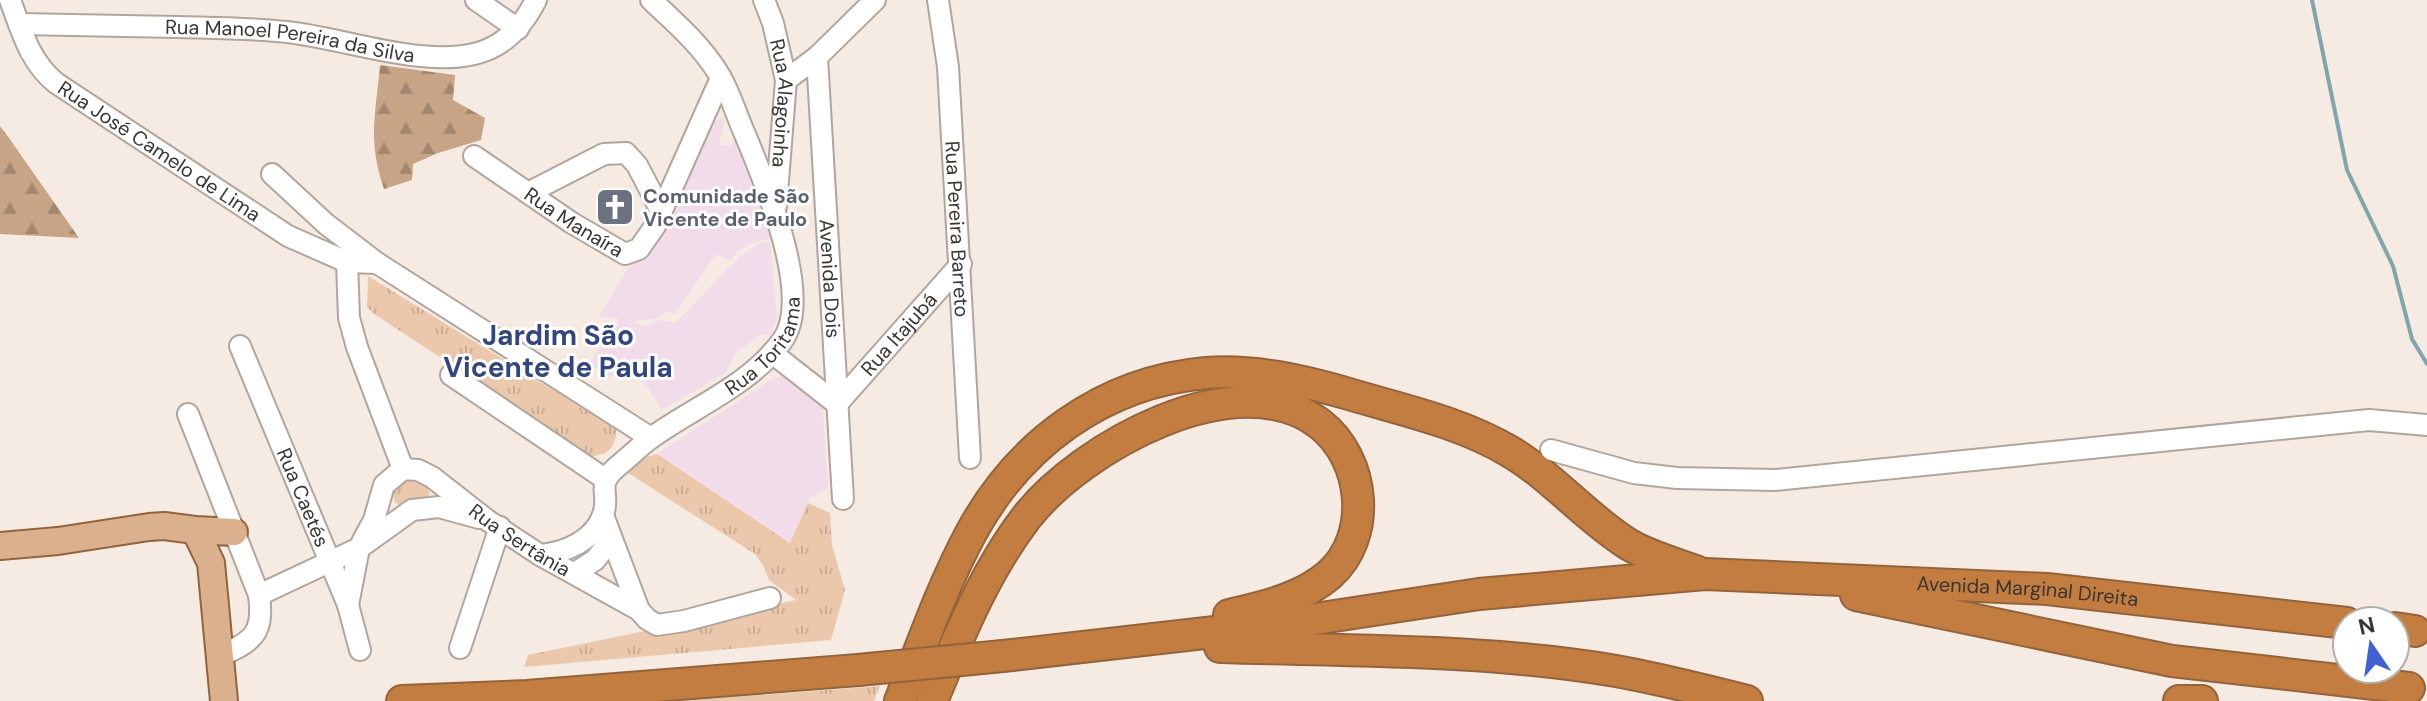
<svg xmlns="http://www.w3.org/2000/svg" width="2427" height="701" font-family="'DM Sans',sans-serif">
	<style>
		.education { fill: #f2dcea }
		.forest { fill: url(#forest-firs) }
		.park { fill: url(#park-tufts) }
		.lines { fill: none; stroke-linecap: round; stroke-linejoin: round }
		.stream { stroke: #81a5ad; stroke-width: 4 }
		.minor-casing { stroke: #b0a69e; stroke-width: 24 }
		.major-casing { stroke: #93643c; stroke-width: 30 }
		.highway-casing { stroke: #93643c; stroke-width: 34 }
		.minor { stroke: #fff; stroke-width: 20 }
		.major { stroke: #dbb18d; stroke-width: 26 }
		.highway { stroke: #c37d41; stroke-width: 30 }
		.highway-bridge-casing { stroke: #93643c; stroke-width: 34; stroke-linecap: butt }
		.highway-bridge { stroke: #c37d41; stroke-width: 30 }
		.labels { text-anchor: middle; stroke-width: 6; stroke-linejoin: round; paint-order: stroke }
		.street-label { font-size: 20px; fill: #3a3632; stroke: #fff }
		.worship-label { font-size: 20px; font-weight: bold; fill: #5b616d; stroke: #fff; text-anchor: start }
		.district-label { font-size: 28px; font-weight: bold; fill: #334680; stroke: #fff }
	</style>
	<defs>
		<pattern id="forest-firs" width="22" height="20" patternUnits="userSpaceOnUse" patternTransform="scale(2)"><rect width="22" height="20" fill="#c7a486"/><path d="M5 1l3.5 6h-7zM16 11l3.5 6h-7z" fill="#a3866e"/></pattern>
		<pattern id="park-tufts" width="24" height="20" patternUnits="userSpaceOnUse" patternTransform="scale(2)"><rect width="24" height="20" fill="#ebc8ab"/><path d="M3 7l-1-3M5 7V3M7 7l1-3M15 17l-1-3M17 17v-4M19 17l1-3" fill="none" stroke="#caac94"/></pattern>
	</defs>
	<rect width="100%" height="100%" fill="#f6ebe3"/>
	<path class="education" d="M722,117L725,120L719,144L730,146L735,140L763,199L771,238L752,243L737,252L730,261L716,254L675,314L667,311L655,319L631,321L644,326L661,320L676,323L739,257L760,243L770,241L777,319L770,335L762,334L735,353L726,373L662,410L633,365L609,377L589,363L619,319L599,316L630,265L654,246L716,120Z
		M775,377H796L822,396L828,489L810,497L791,543L657,454Z"/>
	<path class="forest" d="M380,65L455,75L453,100L485,118L481,140L438,153L413,164L412,180L384,189C367,140 376,113 380,65Z
		M0,126L9,138L79,238L0,234Z"/>
	<path class="park" d="M368,276L616,429C617,446 608,456 591,456L374,314L367,307Z
		M657,454L790,543L808,503L830,513L832,545L845,590L831,640L524,667L528,655L796,600L769,580L763,565L755,554L628,473L643,458Z
		M412,476C424,480 429,484 430,498L401,507L394,501L393,489L400,480Z
		M880,686L874,701H683Z"/>
	<g class="lines">
		<path class="stream" d="M2312,0L2347,170L2393,266L2412,339L2427,364"/>
		<g class="minor-casing">
			<g id="minor">
				<path id="s1" d="M10,0C22,31 29,61 56,83L288,236L347,262L377,263"/>
				<path d="M476,0L518,29"/>
				<path id="s2" d="M764,0L773,23L786,80L776,206"/>
				<path id="s3" d="M938,0L948,67L970,458"/>
				<path id="s4" d="M19,24C72,25 124,26 177,27C214,28 251,28 287,32C343,38 420,67 474,54C504,47 523,26 536,0"/>
				<path id="s5" d="M817,57L843,499"/>
				<path d="M786,80L817,57L875,0"/>
				<path id="s6" d="M474,156L572,223L625,254L639,249L655,226L721,78"/>
				<path d="M272,174L326,224L377,263L651,438"/>
				<path d="M528,193L604,154L626,153L637,165L661,211"/>
				<path d="M347,262L349,318L357,347L403,469"/>
				<path id="s7" d="M240,346L348,605L360,650"/>
				<path id="s8" d="M772,353L837,404L961,264"/>
				<path d="M451,375L605,479"/>
				<path d="M188,414L259,595C264,633 254,641 220,656"/>
				<path d="M1551,450L1634,473L1677,478L1775,480L2369,420L2427,425"/>
				<path d="M603,515L639,610L647,619L657,625L684,621L770,598"/>
				<path id="s9" d="M540,555C564,553 594,541 603,515C611,492 594,486 618,466C629,457 639,447 651,438C694,407 750,385 782,341C815,297 763,178 744,132C736,114 730,93 720,76C703,47 676,23 651,0"/>
				<path d="M575,573L595,560L611,540"/>
				<path d="M259,595L359,548L412,510L439,507L479,518"/>
				<path id="s10" d="M348,605L359,548L374,520L384,485L403,469L418,470L432,477L487,520L540,555L639,610"/>
				<path d="M460,648L500,527"/>
			</g>
		</g>
		<g class="major-casing">
			<path id="major" d="M195,530L234,532
				M0,546L58,541L149,527L164,526L195,530L211,563L224,701"/>
		</g>
		<g class="highway-casing">
			<g id="highway">
				<path d="M1856,595L2172,661L2409,688"/>
				<path d="M2395,628L2415,631"/>
				<path d="M1220,647C1351,651 1486,649 1616,671C1660,679 1704,690 1747,701"/>
				<path id="s11" d="M1003,656L1275,625L1479,594L1705,574L2047,589L2347,623"/>
				<path d="M402,701L527,696L858,670"/>
				<path d="M900,701C922,645 942,587 971,533C1019,444 1103,382 1206,373C1253,369 1304,381 1349,394C1402,410 1460,422 1509,451C1552,476 1585,517 1628,544C1648,556 1673,563 1696,571"/>
				<path d="M932,701C958,638 984,573 1026,518C1080,448 1237,360 1320,424C1365,459 1373,536 1329,575C1301,599 1263,607 1229,615"/>
				<path d="M2179,701H2202"/>
			</g>
		</g>
		<use href="#minor" class="minor"/>
		<use href="#major" class="major"/>
		<use href="#highway" class="highway"/>
		<g class="highway-bridge-casing">
			<path id="highway-bridge" d="M858,670L1003,656"/>
		</g>
		<use href="#highway-bridge" class="highway-bridge"/>
	</g>
	<defs>
		<g id="church-square" transform="scale(2)"><rect x="-9" y="-9" width="18" height="18" rx="4" fill="#6b7280" stroke="#fff"/><path d="M-1.2-6h2.4v3.5h3.3v2.4h-3.3V6h-2.4V-.1h-3.3v-2.4h3.3Z" fill="#fff"/></g>
	</defs>
	<g fill-rule="evenodd">
		<use href="#church-square" x="615" y="207"/>
	</g>
	<g class="labels">
		<g class="street-label">
			<text dy="7" stroke="none"><textPath href="#s4" startOffset="272">Rua Manoel Pereira da Silva</textPath></text>
			<text dy="7" stroke="none"><textPath href="#s2" startOffset="106">Rua Alagoinha</textPath></text>
			<text dy="7" stroke="none"><textPath href="#s1" startOffset="220">Rua José Camelo de Lima</textPath></text>
			<text dy="7" stroke="none"><textPath href="#s6" startOffset="120">Rua Manaíra</textPath></text>
			<text dy="7" stroke="none"><textPath href="#s3" startOffset="230">Rua Pereira Barreto</textPath></text>
			<text dy="7" stroke="none"><textPath href="#s5" startOffset="222">Avenida Dois</textPath></text>
			<text dy="7" stroke="none"><textPath href="#s8" startOffset="176">Rua Itajubá</textPath></text>
			<text dy="7" stroke="none"><textPath href="#s9" startOffset="326">Rua Toritama</textPath></text>
			<text dy="7" stroke="none"><textPath href="#s7" startOffset="164">Rua Caetés</textPath></text>
			<text dy="7" stroke="none"><textPath href="#s10" startOffset="290">Rua Sertânia</textPath></text>
			<text dy="7" stroke="none"><textPath href="#s11" startOffset="1030">Avenida Marginal Direita</textPath></text>
		</g>
		<g class="worship-label">
			<text x="643" y="203">Comunidade São<tspan x="643" dy="23">Vicente de Paulo</tspan></text>
		</g>
		<g class="district-label">
			<text x="558" y="345">Jardim São<tspan x="558" dy="32">Vicente de Paula</tspan></text>
		</g>
	</g>
	<g transform="translate(2371 645) rotate(347)"><circle r="38" fill="#ffffff" stroke="#b0afad" stroke-width="2"/>
	<path d="M0-6L14 30L0 20L-14 30Z" fill="#4060d3"/>
	<text y="-12" font-size="22" font-weight="bold" text-anchor="middle" fill="#3a3632">N</text>
	</g>
</svg>
